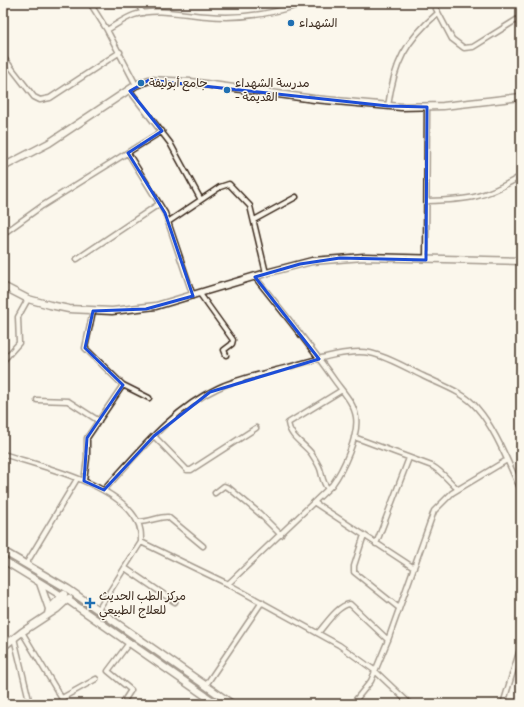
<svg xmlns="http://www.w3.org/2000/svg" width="524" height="707" font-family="'Patrick Hand','Playpen Sans Arabic',sans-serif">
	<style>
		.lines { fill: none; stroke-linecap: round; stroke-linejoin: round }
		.street-casing { stroke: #3b2a1e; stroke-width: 7 }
		.secondary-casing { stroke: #3b2a1e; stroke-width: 9 }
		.street { stroke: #fbf7ec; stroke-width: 4 }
		.secondary { stroke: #fbf7ec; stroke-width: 6 }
		.marked { fill: none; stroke: #1d4ed8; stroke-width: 3; stroke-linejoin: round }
		.poi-dot { fill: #1f6fb2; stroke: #fbf7ec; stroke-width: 1.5 }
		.labels { text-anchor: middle; stroke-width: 3; stroke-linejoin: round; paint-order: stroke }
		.poi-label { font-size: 12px; fill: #3b2a1e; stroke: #fbf7ec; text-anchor: start }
	</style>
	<rect width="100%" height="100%" fill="#fbf7ec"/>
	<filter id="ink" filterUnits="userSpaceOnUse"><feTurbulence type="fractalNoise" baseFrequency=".025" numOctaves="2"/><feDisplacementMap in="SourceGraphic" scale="8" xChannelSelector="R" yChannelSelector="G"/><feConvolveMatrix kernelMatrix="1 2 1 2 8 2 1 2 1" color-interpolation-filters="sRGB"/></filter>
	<g filter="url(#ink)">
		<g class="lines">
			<g class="street-casing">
				<path id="street" d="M90,3L107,30L136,85
					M137,3L143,13
					M433,3L452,39L464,48L473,47L521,17
					M107,30C116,25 125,18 134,15C157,7 184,15 207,16C240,19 273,14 304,3
					M3,57L34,97L40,100L50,98L120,52
					M130,91L170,143L201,200
					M388,106C394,64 405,41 438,13
					M128,153L165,213L193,296
					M427,201C469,200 485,198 521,176
					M254,220L296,197
					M168,222L220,187L229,184L250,206L266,273
					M3,234L42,206L162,131
					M77,259L159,204
					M426,259L427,107
					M200,294L233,340L232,344L224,350L226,355
					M3,361L19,343L18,317L28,299
					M123,385L149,398
					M37,400L68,401L99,421
					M154,436L187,470H191L256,428
					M354,437L432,466C443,472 449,482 458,489
					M3,454C42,467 117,483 137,521C141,527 141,534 141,542L98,610
					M84,481L87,458V438L123,385L85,348L93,311
					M328,489C323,483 323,480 321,472C320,466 314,458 311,453C303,443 290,437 288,423L342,390
					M104,490C138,453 172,409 218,388C242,377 271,372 296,365C317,359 349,349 370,353C389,357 406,368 423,376C441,385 464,392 477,408C495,428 509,465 521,490
					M215,493L224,486L229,488L259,513L281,535
					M315,503L414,568
					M138,522C150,522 160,516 168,517L203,546
					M364,535L354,566V572L399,608
					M141,542L228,584L339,645L374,670L410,704
					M376,544L409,458
					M26,564L77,479
					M125,568L175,602
					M228,584L332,485C343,470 359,436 356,417C354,403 343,392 335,381C310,345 282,311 255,277
					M22,632L65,704
					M318,633C326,624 338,605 350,604L388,640
					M14,638L30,704
					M206,685L262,602
					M62,698L96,679
					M354,702L371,681L388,640L434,511L452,493L507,460
					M122,704L131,690L108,671L129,643
					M503,704L521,646"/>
			</g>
			<g class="secondary-casing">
				<path id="secondary" d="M3,167L49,143L136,85L149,80L191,82L314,99L401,107L443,106L521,97
					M3,286L28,299L50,305L69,309L112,311L156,306L266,273L312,261L364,257L521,261
					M3,551L68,589L232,704
					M3,560L62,596L217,704
					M40,583L49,609
					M48,614L49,609L64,594
					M3,647L22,632L57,609L69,598"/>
			</g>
			<use href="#street" class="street"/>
			<use href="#secondary" class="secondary"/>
		</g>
	</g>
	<path d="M0 0H524V707H0ZM149,80L388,106L427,107L426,260L340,258L300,264L255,277L319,359L210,392L154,436L104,490L84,481L87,438L123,385L85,348L93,311L146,309L193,296L165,213L128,153L162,131L130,91Z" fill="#fbf7ec" fill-opacity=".55" fill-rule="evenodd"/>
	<path class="marked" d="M149,80L388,106L427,107L426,260L340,258L300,264L255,277L319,359L210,392L154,436L104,490L84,481L87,438L123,385L85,348L93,311L146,309L193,296L165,213L128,153L162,131L130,91Z"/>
	<g class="poi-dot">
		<circle cx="291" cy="23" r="4"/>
		<circle cx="141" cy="83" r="4"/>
		<circle cx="227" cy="90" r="4"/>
		<path d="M88 597h4v4h4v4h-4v4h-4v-4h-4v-4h4z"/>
	</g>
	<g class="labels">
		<g class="poi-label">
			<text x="299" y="27">الشهداء</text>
			<text x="149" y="87">جامع أبوليفة</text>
			<text x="235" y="87">مدرسة الشهداء<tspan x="235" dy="14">- القديمة</tspan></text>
			<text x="99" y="600">مركز الطب الحديث<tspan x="99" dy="14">للعلاج الطبيعي</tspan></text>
		</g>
	</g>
	<rect width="524" height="707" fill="none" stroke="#fbf7ec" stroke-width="16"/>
	<rect x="8" y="8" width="508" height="691" fill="none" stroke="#3b2a1e" stroke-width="1.5" filter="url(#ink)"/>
</svg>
